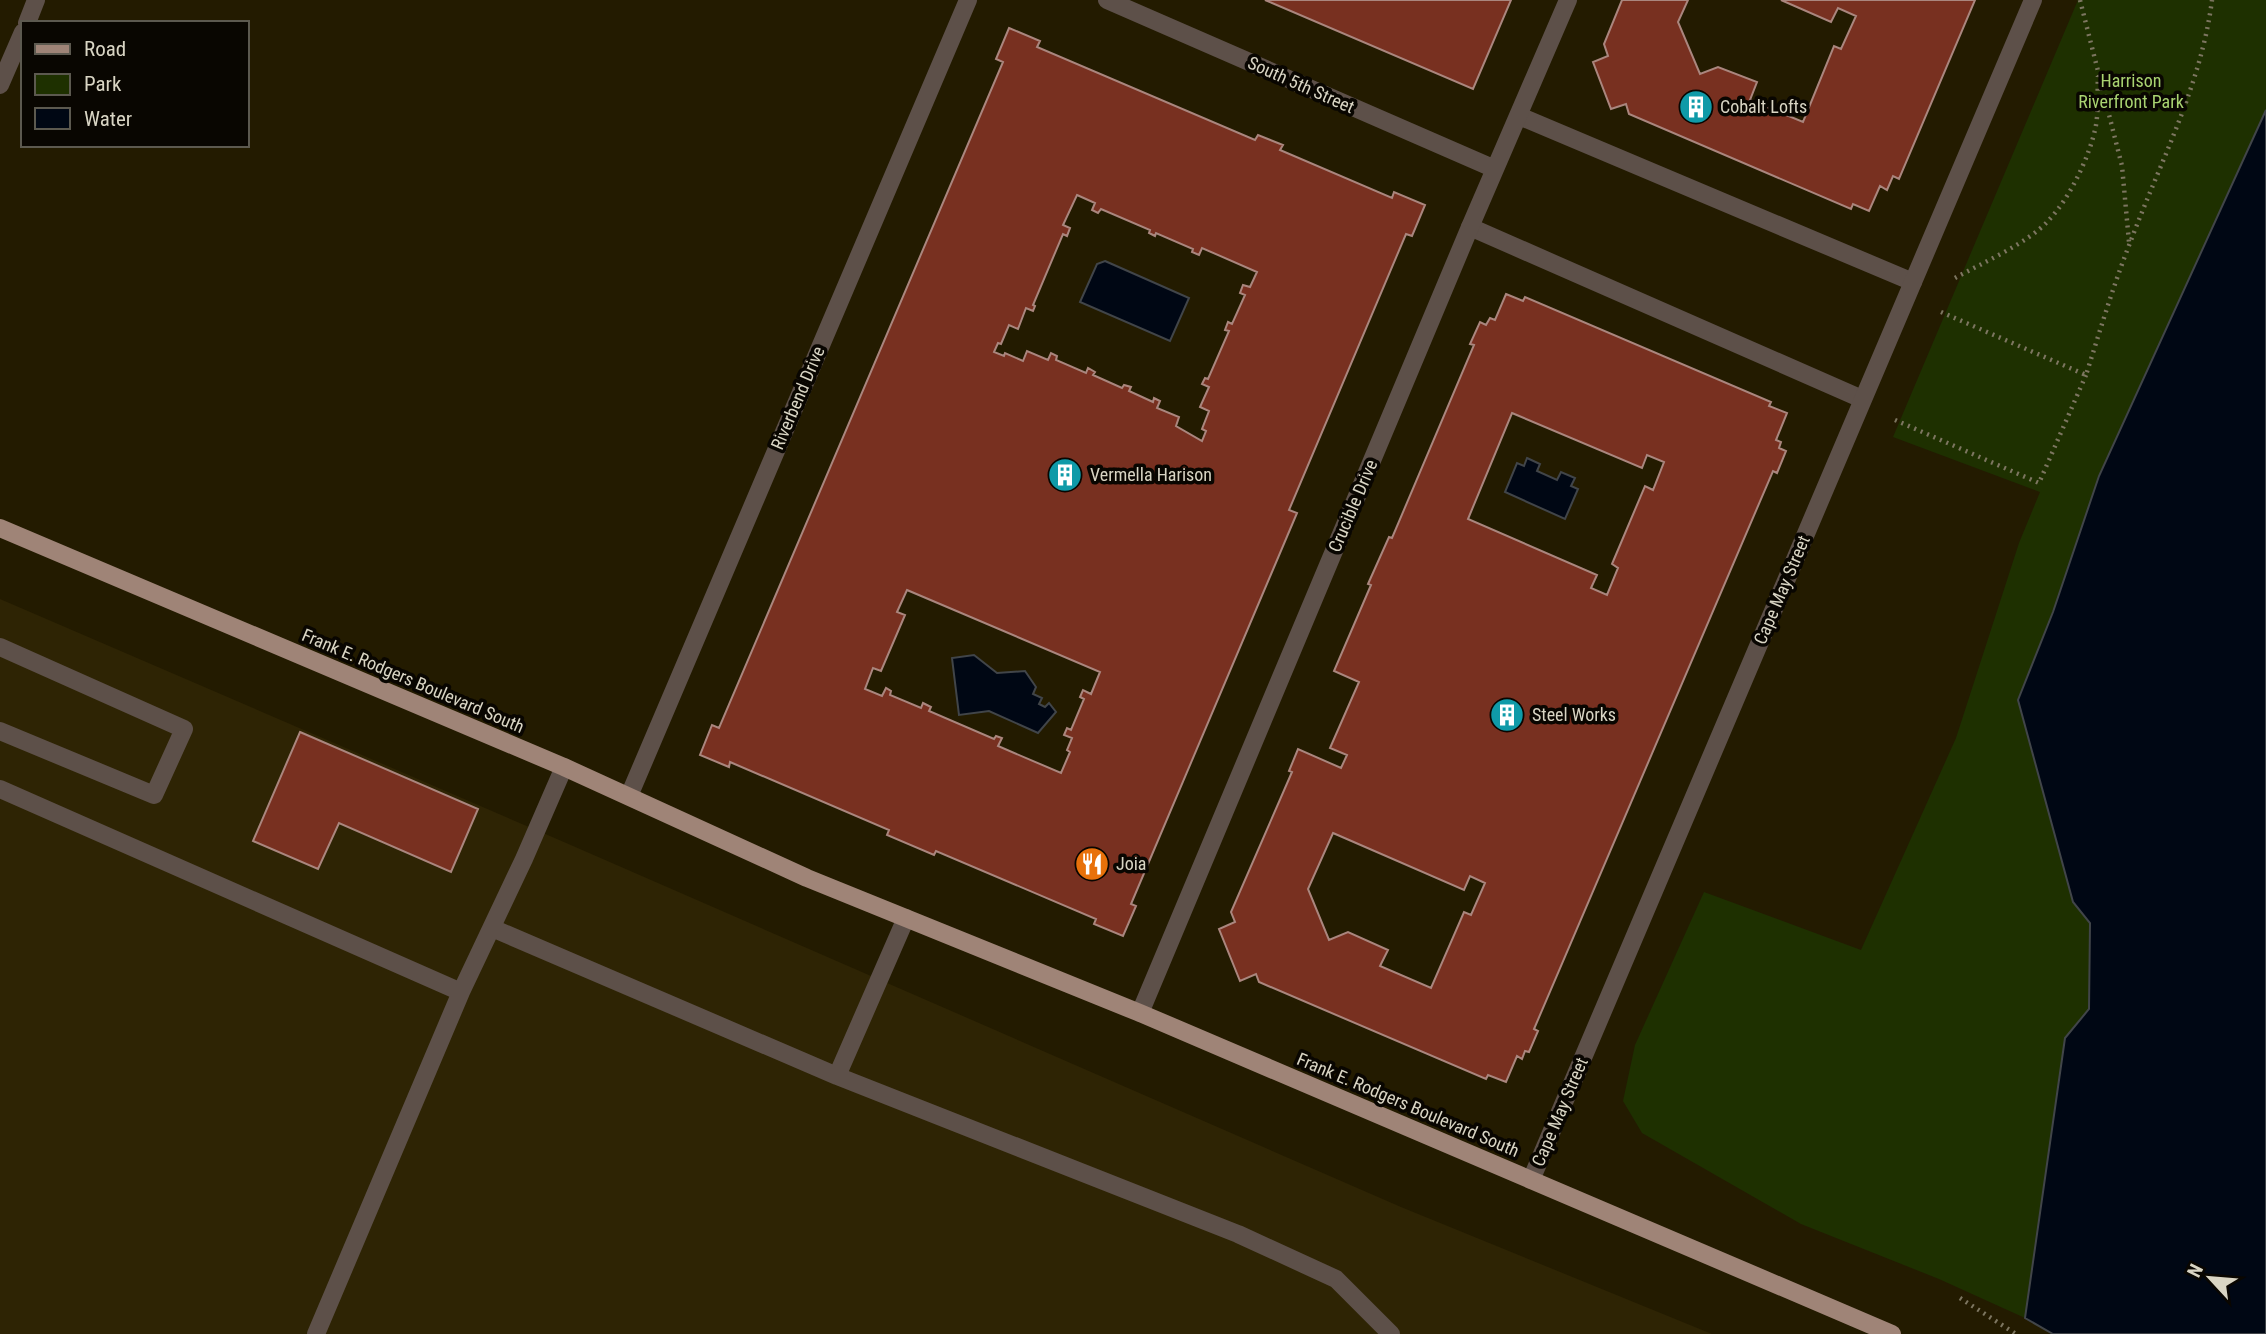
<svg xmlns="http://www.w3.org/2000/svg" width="2266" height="1334" font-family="'Roboto Condensed',sans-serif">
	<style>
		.built { fill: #2e2404 }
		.green { fill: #1e3000 }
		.water { fill: #000714; stroke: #414549; stroke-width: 2 }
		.building { fill: #783020; stroke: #aa867e; stroke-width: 2; fill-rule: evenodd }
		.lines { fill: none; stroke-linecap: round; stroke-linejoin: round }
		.path { stroke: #7d7660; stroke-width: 4.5; stroke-dasharray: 2 5; stroke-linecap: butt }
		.service { stroke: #5d5049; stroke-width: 18 }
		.minor { stroke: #5d5049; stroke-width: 18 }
		.primary { stroke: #9f8477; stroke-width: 18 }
		.labels { text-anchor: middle; stroke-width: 7; stroke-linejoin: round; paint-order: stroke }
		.park-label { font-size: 18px; fill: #a9d371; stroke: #090601 }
		.street-label { font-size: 18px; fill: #d9d5c4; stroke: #090601 }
		.poi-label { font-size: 18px; fill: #d9d5c4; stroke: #090601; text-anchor: start }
	</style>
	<rect width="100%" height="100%" fill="#231b00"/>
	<path class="built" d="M0,599L557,839L1401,1207L1712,1334H0Z"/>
	<path class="green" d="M2078,0H2266V110L2099,476L2053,612L2018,700L2073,902L2090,923L2089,1009L2065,1038L2025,1318L1939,1279L1801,1224L1642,1133L1623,1101L1635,1045L1704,892L1861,950L1956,738L2019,543L2040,492L1893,437Z"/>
	<path class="water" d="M2266,110V1334H2053L2025,1318L2065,1038L2089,1009L2090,923L2073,902L2018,700L2053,612L2099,476Z
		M1105,261L1189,298L1170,341L1080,302L1097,264Z
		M1527,458L1540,464L1537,471L1557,480L1561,472L1575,478L1571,486L1578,489L1565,519L1505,492L1517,463L1524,466Z
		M974,655L997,673L1025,671L1036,687L1033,694L1042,698L1039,704L1045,707L1049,703L1056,712L1038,733L989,711L959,715L952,658Z"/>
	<path class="building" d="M1265,0H1511L1473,89Z
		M1622,0H1688L1678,22L1700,74L1718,67L1757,82L1750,100L1803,122L1834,46L1841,49L1856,16L1838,8L1831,22L1781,0H1975L1899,179L1893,176L1887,190L1880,186L1869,211L1853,204L1851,209L1629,114L1626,104L1611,109L1593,62L1608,56L1604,44Z
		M1009,28L1040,41L1037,47L1255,140L1258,135L1283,145L1280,150L1392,198L1394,192L1425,205L1412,236L1406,234L1289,510L1297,513L1131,904L1136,906L1123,936L1094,924L1096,919L936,851L934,855L887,835L889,830L730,762L729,767L700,755L712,725L719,728L1003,62L996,59ZM1077,195L1095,203L1092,210L1098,213L1101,209L1150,230L1149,233L1155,236L1156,233L1193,249L1192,252L1199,255L1202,248L1257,272L1250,287L1243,285L1240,293L1245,295L1232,324L1228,322L1225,330L1229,331L1208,379L1205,378L1202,384L1209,387L1200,407L1209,411L1202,429L1206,431L1202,441L1176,426L1179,417L1157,408L1160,401L1154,398L1153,402L1129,391L1131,387L1124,385L1122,388L1093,375L1095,372L1088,368L1086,373L1056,360L1057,356L1051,353L1048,360L1027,351L1023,361L1005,353L1004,356L994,352L998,343L1001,344L1009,325L1018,329L1026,308L1033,311L1035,306L1033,305L1063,234L1067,236L1070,228L1063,225ZM907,590L1100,672L1091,694L1083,690L1080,697L1084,699L1071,730L1067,728L1064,735L1072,738L1067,750L1070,752L1061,773L998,746L1002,738L996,736L994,739L929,711L931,707L923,703L921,708L890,695L891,691L886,688L882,696L865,689L873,668L881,671L905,615L897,612Z
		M1506,294L1523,301L1525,297L1771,402L1769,406L1787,413L1776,440L1781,442L1779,448L1786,451L1777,473L1773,471L1534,1029L1538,1031L1529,1052L1525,1051L1522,1059L1517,1056L1506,1082L1488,1075L1486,1079L1259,982L1256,974L1240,981L1219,929L1235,922L1231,912L1292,772L1289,771L1298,749L1341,768L1347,755L1330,748L1359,682L1334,671L1371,585L1368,584L1389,537L1392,538L1474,345L1470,344L1480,322L1486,325L1490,318L1495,320ZM1512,413L1642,468L1647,455L1664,462L1653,490L1645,486L1612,564L1618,568L1607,595L1591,588L1597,575L1468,519ZM1333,833L1464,890L1470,876L1485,883L1471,915L1464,912L1431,988L1380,966L1388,950L1348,932L1329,940L1308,889Z
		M300,732L478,809L451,872L339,823L318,869L253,841Z"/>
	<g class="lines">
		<path class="path" d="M2080,0L2122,166L2129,242
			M1955,278C1982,263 2028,243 2048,221C2069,199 2088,160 2095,130C2099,113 2097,93 2098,76
			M1941,312L2086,375C2100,331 2113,286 2130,243C2160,162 2201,86 2212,0
			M1895,420L2039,483L2086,375
			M1960,1298L2016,1334"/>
		<path class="service" d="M1519,116L1913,282
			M1470,227L1862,399
			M0,647L184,729L154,795L0,731
			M0,789L461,992L524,859L564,767
			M492,928L837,1076L1238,1234L1336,1279L1391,1334
			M837,1076L906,918
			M316,1334L461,992"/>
		<path class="minor" d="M1107,0L1495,169
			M27,23L36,0
			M0,85L23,32
			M629,796L968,0
			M1140,1013L1470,227L1568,0
			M1531,1180L2033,0"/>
		<path class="primary" d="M0,528L564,767L807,878L1140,1013L1892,1334"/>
	</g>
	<defs>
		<g id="building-disc" transform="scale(1.75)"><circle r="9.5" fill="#0f9aa8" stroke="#090601"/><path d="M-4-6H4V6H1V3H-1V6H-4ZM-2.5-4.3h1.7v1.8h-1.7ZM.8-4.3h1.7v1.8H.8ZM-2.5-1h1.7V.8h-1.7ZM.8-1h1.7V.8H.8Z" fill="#fff"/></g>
		<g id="restaurant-disc" transform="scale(1.75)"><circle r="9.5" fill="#e8710a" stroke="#090601"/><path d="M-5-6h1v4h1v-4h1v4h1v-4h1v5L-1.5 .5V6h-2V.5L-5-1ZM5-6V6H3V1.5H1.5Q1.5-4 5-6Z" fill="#fff"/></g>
	</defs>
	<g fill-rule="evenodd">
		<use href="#building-disc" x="1696" y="107"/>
		<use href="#building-disc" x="1065" y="475"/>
		<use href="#building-disc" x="1507" y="715"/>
		<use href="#restaurant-disc" x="1092" y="864"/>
	</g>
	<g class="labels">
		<g class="park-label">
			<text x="2131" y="87">Harrison<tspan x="2131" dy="21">Riverfront Park</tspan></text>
		</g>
		<g class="street-label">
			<text transform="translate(1301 85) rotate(24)" y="6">South 5th Street</text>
			<text transform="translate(798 398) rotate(-67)" y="6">Riverbend Drive</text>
			<text transform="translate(1353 506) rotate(-67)" y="6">Crucible Drive</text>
			<text transform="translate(1782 590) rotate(-67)" y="6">Cape May Street</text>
			<text transform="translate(413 681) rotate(23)" y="6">Frank E. Rodgers Boulevard South</text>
			<text transform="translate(1408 1105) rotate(23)" y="6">Frank E. Rodgers Boulevard South</text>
			<text transform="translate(1560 1112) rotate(-67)" y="6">Cape May Street</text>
		</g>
		<g class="poi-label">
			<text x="1720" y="113">Cobalt Lofts</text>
			<text x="1090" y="481">Vermella Harison</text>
			<text x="1532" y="721">Steel Works</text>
			<text x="1116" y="870">Joia</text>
		</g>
	</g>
	<rect x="21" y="21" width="228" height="126" fill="#090601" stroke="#5c594f" stroke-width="2"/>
	<rect x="35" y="44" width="35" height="10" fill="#9f8477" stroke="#5c594f" stroke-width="2"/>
	<text x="84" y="56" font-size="21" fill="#d9d5c4">Road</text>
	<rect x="35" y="74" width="35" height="21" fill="#1e3000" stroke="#5c594f" stroke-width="2"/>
	<text x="84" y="91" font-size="21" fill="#d9d5c4">Park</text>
	<rect x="35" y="108" width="35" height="21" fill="#000714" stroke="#5c594f" stroke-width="2"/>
	<text x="84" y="126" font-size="21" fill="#d9d5c4">Water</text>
	<g transform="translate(2210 1278) rotate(296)" stroke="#090601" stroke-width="5" paint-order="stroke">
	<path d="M0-5L12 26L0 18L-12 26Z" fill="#d9d5c4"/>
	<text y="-10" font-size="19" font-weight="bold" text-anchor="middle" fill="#d9d5c4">N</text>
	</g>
</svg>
